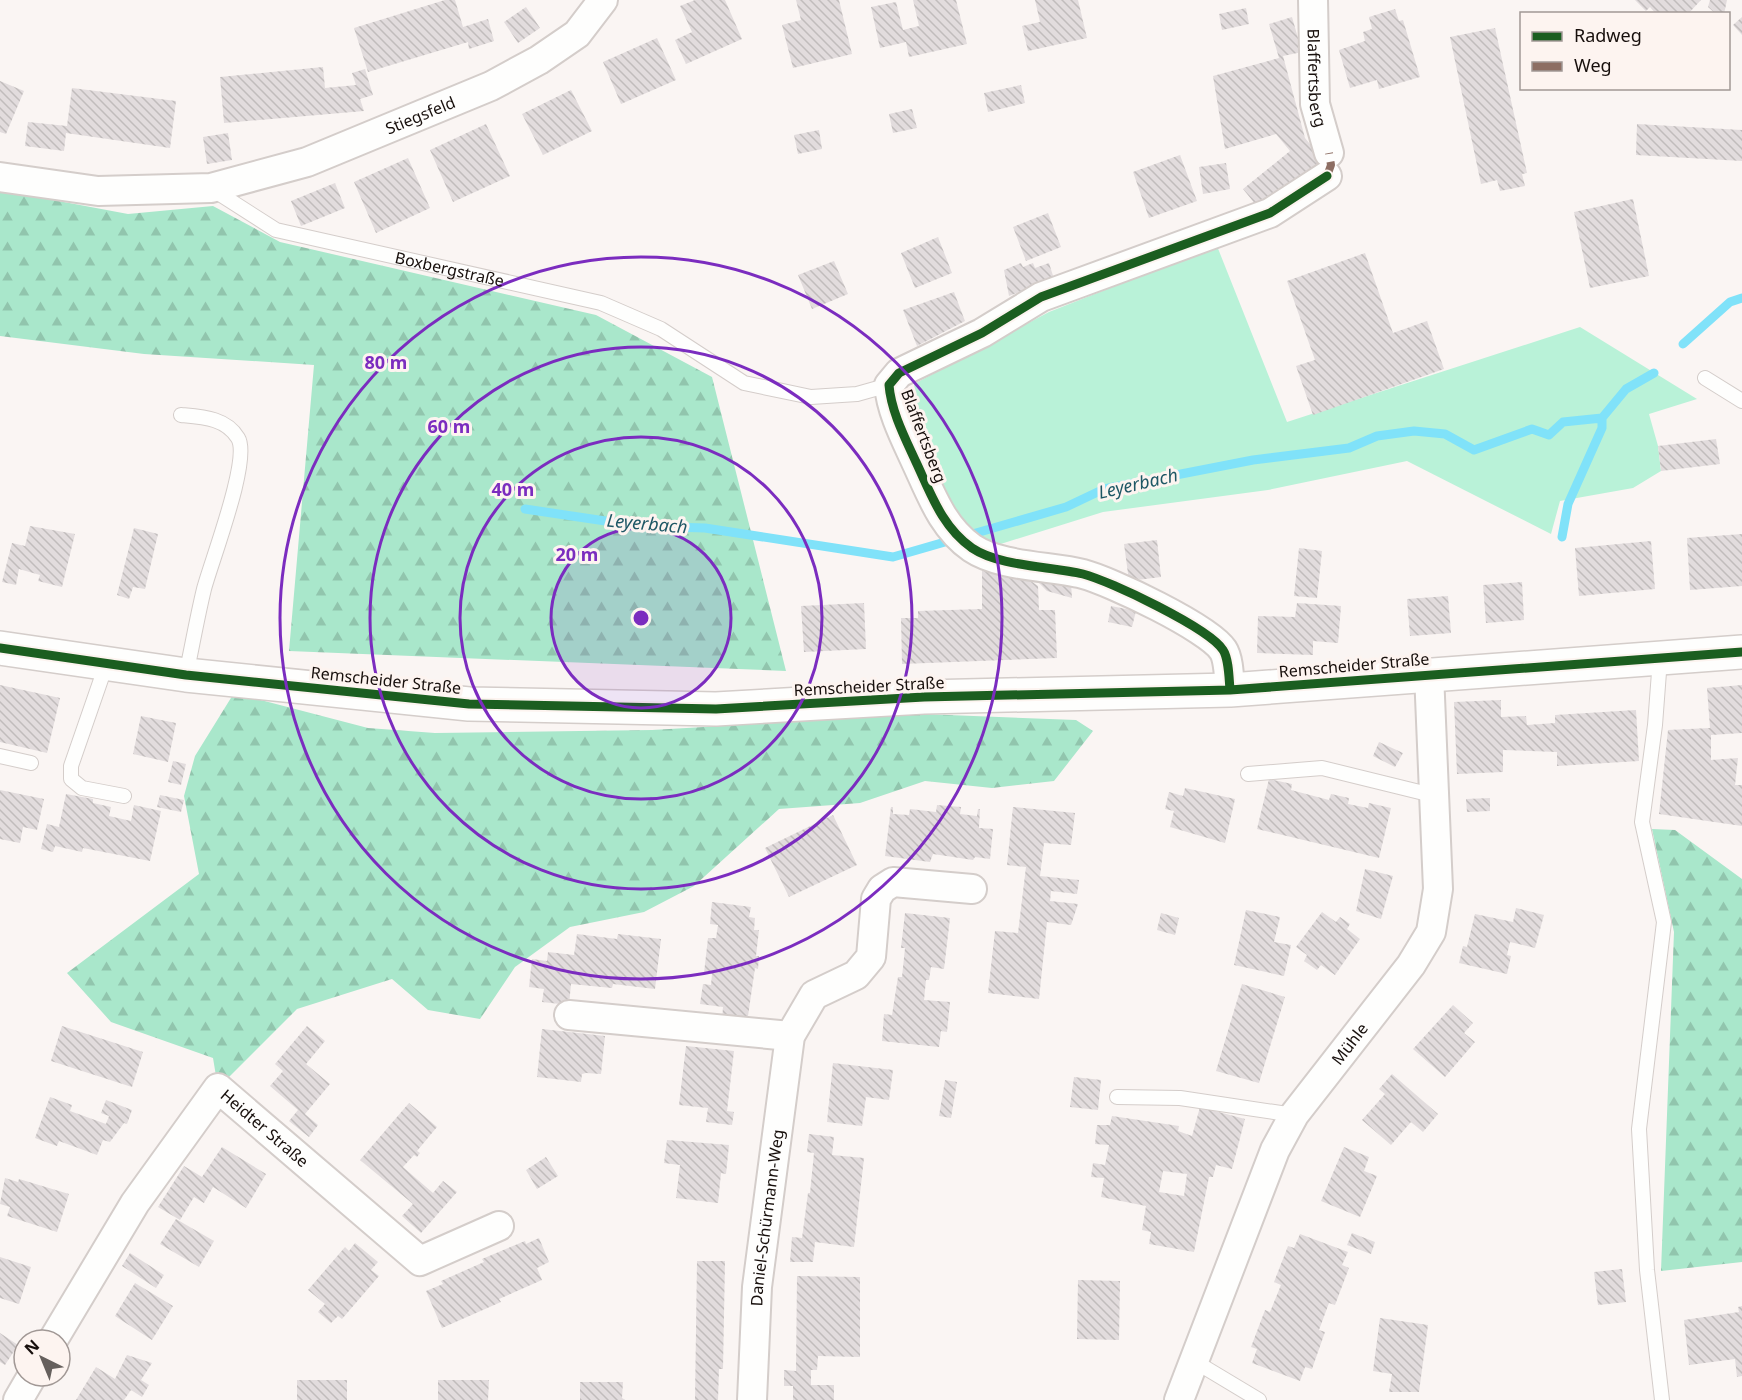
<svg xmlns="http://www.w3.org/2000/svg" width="1742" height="1400" font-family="'Noto Sans',sans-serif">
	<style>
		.green { fill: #b9f2d8 }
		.forest { fill: url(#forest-firs) }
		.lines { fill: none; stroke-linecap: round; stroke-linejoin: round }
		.stream { stroke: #80e2f9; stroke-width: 9 }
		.building { fill: url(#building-back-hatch); fill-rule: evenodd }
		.lane-casing { stroke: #d4cdca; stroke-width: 16 }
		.street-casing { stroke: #d4cdca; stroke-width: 32 }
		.secondary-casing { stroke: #d4cdca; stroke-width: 36 }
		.lane { stroke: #fefefd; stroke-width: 14 }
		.street { stroke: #fefefd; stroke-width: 28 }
		.secondary { stroke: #fefefd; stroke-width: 33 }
		.quiet { stroke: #8d6e63; stroke-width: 8; stroke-dasharray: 15 8; stroke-linecap: butt }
		.cycleway-casing { stroke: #fdf4f0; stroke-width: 13 }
		.cycleway { stroke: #1b5e20; stroke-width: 9 }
		.ring { fill: none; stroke: #7b2cbf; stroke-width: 3 }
		.labels { text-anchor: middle; stroke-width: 6; stroke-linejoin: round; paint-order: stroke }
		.street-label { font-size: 16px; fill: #170f0c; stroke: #fdf4f0 }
		.water-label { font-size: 18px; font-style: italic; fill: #1e5765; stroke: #fdf4f0 }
		.centre { fill: #7b2cbf; stroke: #fdf4f0; stroke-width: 3 }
		.ring-label { font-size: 18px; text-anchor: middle; font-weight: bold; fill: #7b2cbf; stroke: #fdf4f0; stroke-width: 6; stroke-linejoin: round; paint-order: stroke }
	</style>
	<defs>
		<pattern id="forest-firs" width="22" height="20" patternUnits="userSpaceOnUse" patternTransform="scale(1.5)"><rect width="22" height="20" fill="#a9e7cb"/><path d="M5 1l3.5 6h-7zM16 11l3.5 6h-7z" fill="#91c5ad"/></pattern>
		<pattern id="building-back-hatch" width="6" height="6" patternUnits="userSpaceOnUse" patternTransform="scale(1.5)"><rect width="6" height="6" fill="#e2dcdd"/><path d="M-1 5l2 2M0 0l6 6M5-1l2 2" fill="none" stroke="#c1bcbc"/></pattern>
	</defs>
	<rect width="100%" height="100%" fill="#faf5f3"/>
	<path class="green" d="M1217,246L1287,422L1580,327L1697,399L1649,414L1658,446L1661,471L1633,488L1560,501L1551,534L1407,461L1268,490L1103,512L988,548L962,526L921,435L914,384L1049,312Z"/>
	<path class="forest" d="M0,190L128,214L213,206L280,242L596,315L712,377L786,671L289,651L314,365L144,354L0,336Z
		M234,693L368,728L435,733L652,730L923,714L1076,720L1093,731L1054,781L992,788L925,781L860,803L779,809L694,886L644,912L570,927L515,967L480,1019L428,1010L392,979L297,1009L218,1088L213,1058L111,1022L67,973L199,874L184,796L195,756Z
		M1652,829L1675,830L1742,879V1262L1661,1271L1674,932Z"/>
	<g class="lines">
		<path class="stream" d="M1683,344L1730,302L1742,298
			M525,509L639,526L705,528L893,557L1066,507L1104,489L1253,460L1349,448L1377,436L1414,431L1445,434L1474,450L1532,429L1549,435L1563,422L1602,418L1626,389L1654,373
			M1562,537L1568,504L1602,428V418"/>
	</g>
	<path class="building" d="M445,0H455L463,27L488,19L494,41L469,49L468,42L368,72L354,28Z
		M695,0H725L742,39L686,64L675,40L692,32L680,6Z
		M796,0H839L852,54L793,68L782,25L801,20Z
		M913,0H956L967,44L909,57L906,42L880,48L871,7L896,2L903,30L919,26Z
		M1035,0H1078L1087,38L1028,51L1022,26L1040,22Z
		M1635,0H1701L1688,14H1656L1650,7L1646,11Z
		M1710,0H1727L1724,14H1716L1708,7Z
		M526,7L540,28L518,43L504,22Z
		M1246,8L1249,24L1222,30L1219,14Z
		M1395,9L1399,21L1403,20L1420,77L1379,89L1377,80L1350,88L1339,50L1365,41L1363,32L1372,29L1369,17Z
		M1292,17L1302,52L1283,56L1305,138L1323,160L1260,210L1243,189L1290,151L1276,134L1225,149L1213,76L1279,58L1269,24Z
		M1742,17V35L1733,25Z
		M1495,28L1527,173L1522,174L1525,186L1500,191L1497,180L1481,184L1450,37Z
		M657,38L676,80L621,104L603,62Z
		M323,67L325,88L356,85L352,73L365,69L373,95L360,99L364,111L224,123L220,77Z
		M0,81L24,91L6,134L0,132Z
		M1021,85L1025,103L988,112L984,93Z
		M72,88L176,101L170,148L66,133L64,151L25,146L28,122L67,126Z
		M571,90L592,131L543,155L522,114Z
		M912,109L917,128L893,133L889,114Z
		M486,124L510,176L453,202L430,150Z
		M1637,124L1742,130V161L1636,155Z
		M819,130L822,149L798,154L794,135Z
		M228,133L232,160L207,164L203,137Z
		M1180,155L1197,201L1149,218L1133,172Z
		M408,158L430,208L376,233L354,182Z
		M1226,163L1230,189L1203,194L1199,167Z
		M335,183L345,208L301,226L291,201Z
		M1633,199L1649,276L1590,288L1574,212Z
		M1048,213L1061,247L1026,261L1013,227Z
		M938,237L952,273L915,288L901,253Z
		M1365,253L1393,333L1427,321L1444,369L1313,415L1296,366L1315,360L1287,281Z
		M834,261L848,294L812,309L798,275Z
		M1021,263L1023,267L1033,263L1035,268L1049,263L1054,279L1009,296L1004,270Z
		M954,292L965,321L917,346L903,310Z
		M1716,439L1720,464L1661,471L1658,446Z
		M30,526L75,534L62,587L38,581L40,575L19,569L16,585L2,582L12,543L25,546Z
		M134,528L158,534L145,589L133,587L129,599L117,595Z
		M1742,534V586L1690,590L1687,538Z
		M1157,540L1161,577L1129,581L1124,544Z
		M1651,541L1655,589L1579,596L1575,548Z
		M1299,548L1322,551L1317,598L1294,596Z
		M982,566L1018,572L1038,586L1039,610H1055L1057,658L902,664L901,618H918V611L982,609Z
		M1036,580L1071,583L1072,598L1047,591Z
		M1522,582L1524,620L1486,623L1483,585Z
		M1448,596L1451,633L1410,636L1407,599Z
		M864,603L866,649L804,652L801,606Z
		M1297,603L1341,606L1338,643L1313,641V655L1257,653L1258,616L1295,617Z
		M1111,606L1136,611L1132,627L1108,622Z
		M0,685L60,698L47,753L0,742Z
		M1742,685V733L1711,735V760L1738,758L1735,785H1742V826L1659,814L1668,730L1710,728L1707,688Z
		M1501,700V717L1526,716L1527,725L1555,723V715L1636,710L1639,761L1557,766V752L1503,750V772L1457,774L1454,702Z
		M141,716L176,723L168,762L133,754Z
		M1379,742L1403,753L1395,767L1373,756Z
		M173,761L186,764L181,785L168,782Z
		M1269,779L1292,784L1291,790L1329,800L1331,794L1349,798L1348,804L1368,808L1369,803L1391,808L1379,858L1257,829Z
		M1185,788L1235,799L1225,843L1170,827L1174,811L1165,809L1169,792L1183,796Z
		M0,790L44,799L37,830L23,827L20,843L0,839Z
		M66,794L93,799V803L111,807L109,816L131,821L134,805L161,811L150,861L83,848L82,852L55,846L53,852L41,849L47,824L59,827Z
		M160,795L184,800L181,812L157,807Z
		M1490,798V811L1467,812L1466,799Z
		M937,805L961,807L960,814L977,816L978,809H980L979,828L993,829L990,859L975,857L973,860L933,854L930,862L885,856L891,807H893V814L909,815L910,809L936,812Z
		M1013,807L1075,813L1071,845L1044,843L1040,876L1079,880L1077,894L1051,891L1050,901L1078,904L1071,925L1047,922L1039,999L988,993L995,931L1018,933L1026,867L1007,865Z
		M833,815L857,865L789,897L765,848Z
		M1365,869L1393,876L1381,919L1356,911Z
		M712,902L751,907L749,917L755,918L754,930H759L756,956H759L758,969L755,968L747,1023L722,1021L723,1007L700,1004L703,984L711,985L712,974L704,973L708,938H716L718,925L710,924Z
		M1516,908L1544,915L1535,948L1510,942L1507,955L1511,956L1507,974L1459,963L1463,946L1467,947L1475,914L1513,922Z
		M1246,910L1280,917L1274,942L1291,945L1284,976L1234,965Z
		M1322,912L1336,922L1340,917L1350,924L1347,929L1360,939L1335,975L1321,965L1317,970L1304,961L1307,955L1296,947Z
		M905,913L950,918L944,969L931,967L929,980H926L924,1000L950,1002L947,1032L941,1031L939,1047L882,1041L884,1014L892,1015L898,977H902L905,948H901Z
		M1161,913L1179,918L1175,935L1157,930Z
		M577,934L617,939L618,934L661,939L655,989L613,984L612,988L571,984L569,1005L542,1002L544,989L529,987L532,959L547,961L548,952L574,955Z
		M1242,984L1285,997L1259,1083L1216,1071Z
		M1453,1005L1473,1023L1464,1033L1475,1042L1445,1077L1413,1049Z
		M62,1026L143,1052L132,1087L51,1061Z
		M307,1026L325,1041L306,1064L330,1084L305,1114L318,1125L309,1137L289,1121L298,1110L270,1086L283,1071L275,1064Z
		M542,1029L605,1036L601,1074L586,1073L582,1074L581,1082L537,1077Z
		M686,1046L734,1051L727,1111L734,1112L732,1125L706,1122L708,1108L679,1105Z
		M833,1063L893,1070L889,1100L866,1097L862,1126L827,1122Z
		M1392,1074L1438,1114L1423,1132L1411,1122L1391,1145L1362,1120L1385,1094L1379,1089Z
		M1074,1077L1101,1080L1098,1110L1070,1107Z
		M945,1080L957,1082L951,1118L939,1116Z
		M50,1097L72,1105L70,1111L106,1124L109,1116L101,1113L106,1100L132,1110L127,1124L124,1123L110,1142L103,1140L97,1155L59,1141L57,1146L35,1138Z
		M409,1103L437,1127L417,1151L420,1153L417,1157L414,1155L403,1167L433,1193L443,1181L457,1192L421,1233L402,1216L413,1204L360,1160Z
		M1200,1107L1245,1119L1232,1169L1216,1165L1213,1177H1209L1194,1252L1149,1244L1151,1232L1142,1230L1146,1206L1101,1197L1104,1178L1091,1177L1093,1163L1105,1165L1109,1145L1095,1144L1097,1125H1110L1112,1116L1179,1126L1178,1131L1192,1136ZM1163,1171L1187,1174L1184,1196L1159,1192Z
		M809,1134L834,1137L832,1155L864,1158L854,1247L815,1242L813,1262H790L792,1237L802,1238L808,1193H810L814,1153L807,1152Z
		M667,1140L729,1145L726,1174L721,1173L718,1203L676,1198L680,1165L664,1163Z
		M222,1147L266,1174L246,1208L213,1187L204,1203L194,1197L180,1220L158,1207L184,1166L202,1177Z
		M1344,1147L1369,1157L1364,1171L1377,1176L1360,1217L1321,1201Z
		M546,1157L558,1176L537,1189L526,1170Z
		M5,1178L18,1182L19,1179L69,1194L57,1232L7,1216L10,1207L0,1204Z
		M176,1219L214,1241L199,1267L160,1244Z
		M1352,1233L1375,1242L1371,1254L1347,1245Z
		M1300,1234L1348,1252L1342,1265L1349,1268L1335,1305L1329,1303L1319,1330L1325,1332L1312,1369L1305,1367L1300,1381L1252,1363L1257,1349L1251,1347L1265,1310L1270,1312L1281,1285L1274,1282L1288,1246L1294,1248Z
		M539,1238L549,1262L537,1268L542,1280L499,1299L501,1302L442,1328L426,1291L443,1284L441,1281L484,1262L482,1259L525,1241L526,1244Z
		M355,1243L378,1262L371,1270L379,1276L342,1319L338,1316L331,1323L318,1312L325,1304L308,1290L345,1247L349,1251Z
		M130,1253L164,1275L156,1288L122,1266Z
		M0,1257L31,1267L19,1304L0,1298Z
		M697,1261H725L723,1369H719L718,1400H695Z
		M1622,1269L1626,1302L1598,1305L1594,1272Z
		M797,1276L860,1277V1357L818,1356L817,1370H811V1385H834V1400H793V1386H784V1370L796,1371Z
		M1078,1280L1120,1281L1119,1340L1077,1339Z
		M135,1283L173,1306L152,1340L115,1316Z
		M1742,1306V1376L1737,1377L1735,1359L1689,1365L1684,1320L1739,1312L1738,1307Z
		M1380,1318L1428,1325L1419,1392H1389L1392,1374L1373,1371Z
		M0,1333L18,1345L5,1365L0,1362Z
		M127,1355L152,1363L141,1380L149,1385L142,1397L131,1390L124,1400H76L96,1367L115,1379Z
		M297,1380H347V1400H297Z
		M438,1380H489L488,1400H438Z
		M580,1382H623L622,1398L625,1400H580Z"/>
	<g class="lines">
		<g class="lane-casing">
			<g id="lane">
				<path id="s1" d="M212,189L276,230L601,303L661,329L744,383L811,397L857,394L889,385"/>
				<path d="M1705,378L1742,401"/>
				<path d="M181,415C203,417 226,418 238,438C251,459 211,562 204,589C197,618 192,647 186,675"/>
				<path d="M1660,659L1655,725L1642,822L1664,922L1639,1129L1647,1270L1662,1400"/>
				<path d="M106,665L71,766V779L82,788L124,796"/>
				<path d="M0,756L31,763"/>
				<path d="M1248,774L1322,768L1436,796"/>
				<path d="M1117,1097L1180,1098L1294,1115"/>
				<path d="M1194,1361L1259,1400"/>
			</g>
		</g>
		<g class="street-casing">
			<g id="street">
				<path id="s2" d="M1313,0L1315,104L1329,153"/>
				<path id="s3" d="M0,177L98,191L211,188L307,162L491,86L539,60L577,34L603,0"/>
				<path d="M1230,690C1229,679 1229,659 1223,650C1209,628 1110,581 1083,574C1051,566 1000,567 972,548C942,527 931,494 916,462C905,438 891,411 889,385L899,373L982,333L1041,297L1270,213L1327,176"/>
				<path d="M569,1015L790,1036"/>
				<path id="s4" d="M53,1340L135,1203L218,1088L420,1261L499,1226"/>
				<path d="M18,1400L32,1376"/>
				<path id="s5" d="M752,1400L757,1287L790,1036L814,995L856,975L871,957L876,899L882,889L893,882L972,889"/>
				<path id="s6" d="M1179,1400L1275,1150L1294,1115L1411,965L1431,932L1438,889L1429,673"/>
			</g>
		</g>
		<g class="secondary-casing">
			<path id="secondary" d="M0,648L186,675L469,704L716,709L924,697L1230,690L1742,652"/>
		</g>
		<use href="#lane" class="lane"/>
		<use href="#street" class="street"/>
		<use href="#secondary" class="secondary"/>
		<path class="quiet" d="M1327,176L1331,165L1329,153"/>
		<g class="cycleway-casing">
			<path id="cycleway" d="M0,648L186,675L469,704L716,709L924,697L1230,690L1742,652
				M1230,690C1229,679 1229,659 1223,650C1209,628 1110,581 1083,574C1051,566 1000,567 972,548C942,527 931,494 916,462C905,438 891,411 889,385L899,373L982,333L1041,297L1270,213L1327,176"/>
		</g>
		<use href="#cycleway" class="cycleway"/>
	</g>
	<circle cx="641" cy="618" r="90" fill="#7b2cbf" fill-opacity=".12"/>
	<g class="ring">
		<circle cx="641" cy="618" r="90"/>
		<circle cx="641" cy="618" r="181"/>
		<circle cx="641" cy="618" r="271"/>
		<circle cx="641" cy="618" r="361"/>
	</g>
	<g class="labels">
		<g class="street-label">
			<text dy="6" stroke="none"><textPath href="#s2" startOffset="78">Blaffertsberg</textPath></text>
			<text dy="6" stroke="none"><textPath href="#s3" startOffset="434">Stiegsfeld</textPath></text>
			<text dy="6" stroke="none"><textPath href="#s1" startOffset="254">Boxbergstraße</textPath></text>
			<text transform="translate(924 436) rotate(69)" y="6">Blaffertsberg</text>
			<text transform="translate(1354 665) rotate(-5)" y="6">Remscheider Straße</text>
			<text transform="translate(386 680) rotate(6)" y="6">Remscheider Straße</text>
			<text transform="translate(869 686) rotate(-3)" y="6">Remscheider Straße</text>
			<text dy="6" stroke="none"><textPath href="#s6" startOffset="398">Mühle</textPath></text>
			<text dy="6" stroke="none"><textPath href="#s4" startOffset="363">Heidter Straße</textPath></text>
			<text dy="6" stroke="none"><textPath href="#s5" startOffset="183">Daniel-Schürmann-Weg</textPath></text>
		</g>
		<g class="water-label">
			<text transform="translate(1138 484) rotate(-13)" y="6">Leyerbach</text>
			<text transform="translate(647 524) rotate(5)" y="6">Leyerbach</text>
		</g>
	</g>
	<circle cx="641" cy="618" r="9" class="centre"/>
	<g class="ring-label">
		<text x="386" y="369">80 m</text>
		<text x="449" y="433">60 m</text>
		<text x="513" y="496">40 m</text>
		<text x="577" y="561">20 m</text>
	</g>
	<rect x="1520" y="12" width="210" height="78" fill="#fdf4f0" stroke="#a19895" stroke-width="1.5"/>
	<rect x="1532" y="32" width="30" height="9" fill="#1b5e20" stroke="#a19895" stroke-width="1.5"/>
	<text x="1574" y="42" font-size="18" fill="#170f0c">Radweg</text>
	<rect x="1532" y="62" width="30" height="9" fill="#8d6e63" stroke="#a19895" stroke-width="1.5"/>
	<text x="1574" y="72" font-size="18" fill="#170f0c">Weg</text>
	<g transform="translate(42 1358) rotate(317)"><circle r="28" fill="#fdf4f0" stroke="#a19895" stroke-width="1.5"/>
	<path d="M0-4.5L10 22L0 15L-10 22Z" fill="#66605d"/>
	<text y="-9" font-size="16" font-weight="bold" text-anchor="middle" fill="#170f0c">N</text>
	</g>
</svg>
